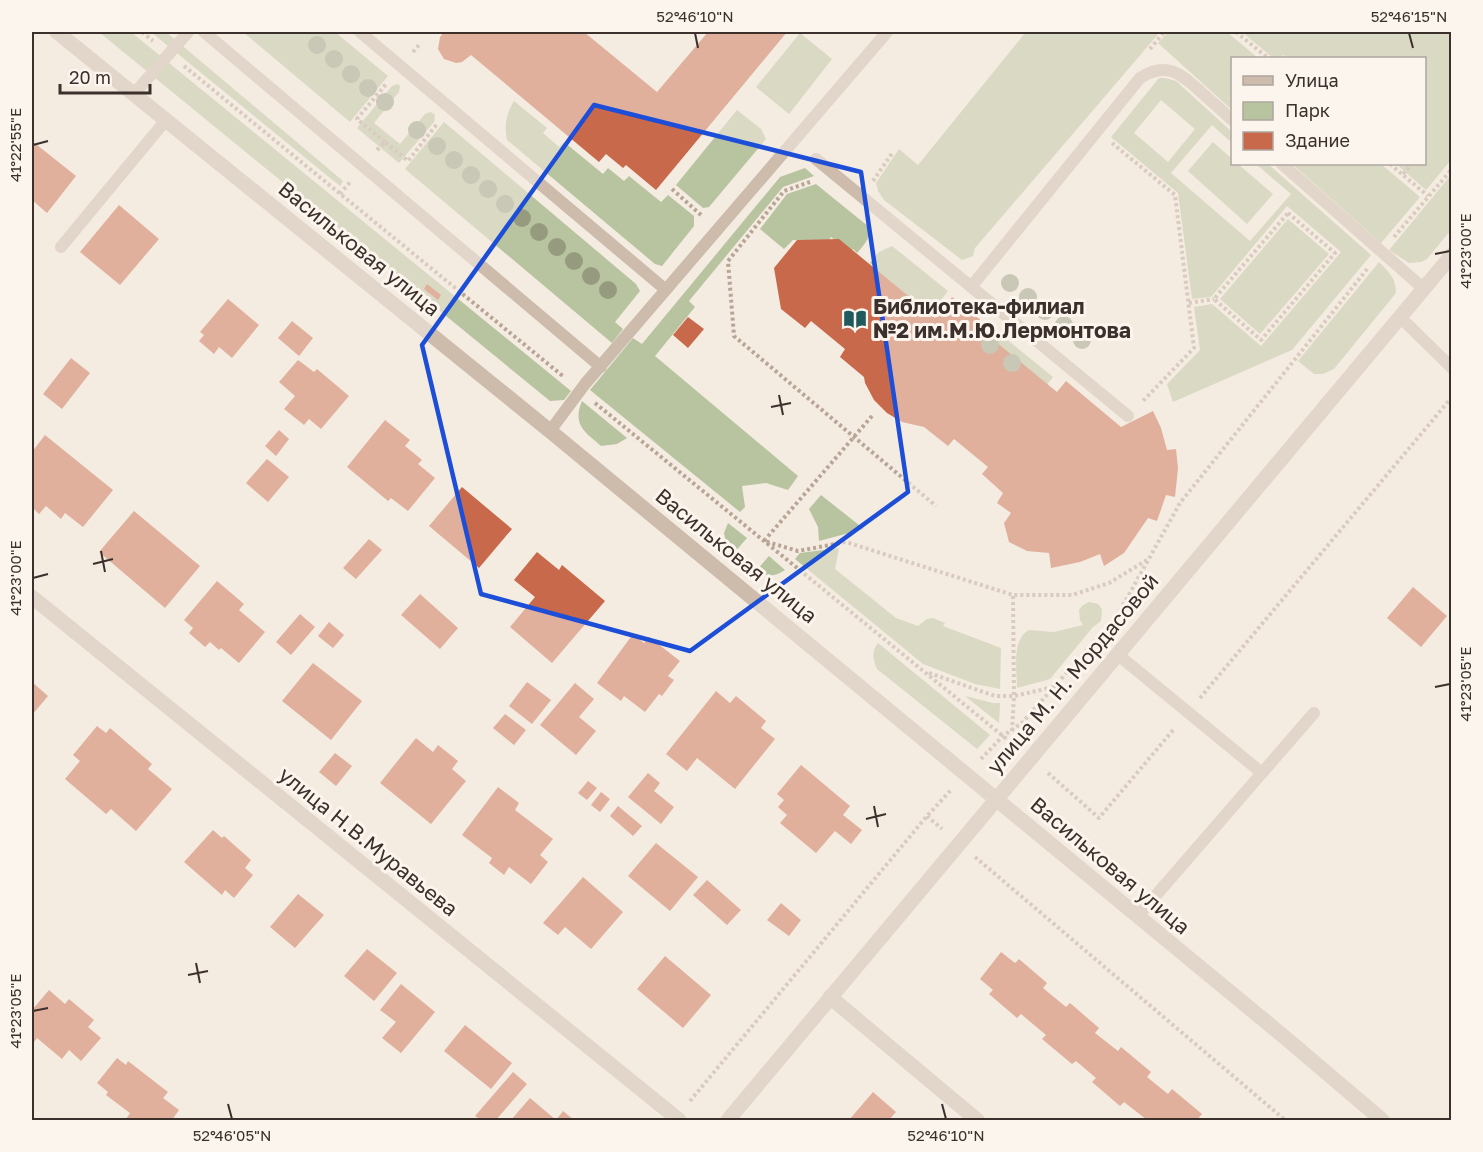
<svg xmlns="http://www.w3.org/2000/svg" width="1483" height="1152" font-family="'Golos Text',sans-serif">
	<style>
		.green { fill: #b8c4a0; fill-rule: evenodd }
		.building { fill: #c8694b }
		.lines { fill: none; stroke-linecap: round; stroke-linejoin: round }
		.path { stroke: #b9a596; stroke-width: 4; stroke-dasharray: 3 3; stroke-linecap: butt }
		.service { stroke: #cdbbac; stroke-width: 12 }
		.minor { stroke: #cdbbac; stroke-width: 15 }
		.tree { fill: #969b7f }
		.marked { fill: none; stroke: #1d4ed8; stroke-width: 4.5; stroke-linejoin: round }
		.ticks { fill: none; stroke: #3b302b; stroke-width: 2 }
		.labels { text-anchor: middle; stroke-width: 6; stroke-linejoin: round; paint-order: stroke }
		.street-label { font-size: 21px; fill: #3b302b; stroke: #fbf5ee }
		.poi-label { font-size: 21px; font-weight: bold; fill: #3b302b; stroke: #fbf5ee; text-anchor: start }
		.neatline { fill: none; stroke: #3b302b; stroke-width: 2 }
		.ticks-label { font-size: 15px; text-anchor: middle; fill: #3b302b }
	</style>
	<rect width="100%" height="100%" fill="#f4ebe1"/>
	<path class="green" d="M99,32H131L571,391L564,400L550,401Z
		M151,32H166L343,181L340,186Z
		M243,32H335L388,76L350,122Z
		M1026,32H1160L975,248L973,256L962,260L884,200L878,191L876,183L899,149L918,165Z
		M1168,32H1227L1258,58H1232V110L1158,43Z
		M1242,32H1451V160L1426,190L1396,164H1424V58H1287L1283,55L1279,58H1273Z
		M800,33L832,59L789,114L756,87Z
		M1159,78H1165L1176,81L1232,132V143L1212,125L1171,173L1250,241L1291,194L1256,164H1268L1371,255L1292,350L1173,402L1167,384L1200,350L1194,307L1212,304L1261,346L1341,252L1287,206L1211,297L1192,299L1178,193L1111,137ZM1161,100L1195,129L1168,162L1134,133Z
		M398,84L400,86L399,92L374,123L400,144L425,114L431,112L435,115L434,122L399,163L357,128L392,86Z
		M514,101L547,128L543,133L559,147L564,142L603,174L608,168L624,181L629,176L661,202L668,195L694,216V226L662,266L655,264L507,140C504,125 506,114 514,101Z
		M737,110L761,129L766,139L709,207L703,208L676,185Z
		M444,122L636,284L640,291L615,322L623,329L612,343L405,169Z
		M1213,142L1232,159V164H1238L1273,194L1247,224L1188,171Z
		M1292,164H1381L1420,197L1381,243Z
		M805,168L814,176L783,187L689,301L695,307L655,356L798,476L788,490L766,483L742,486L745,507L740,512L590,390L633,338L642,344L780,177Z
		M1451,175V230L1427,259L1421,262L1409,263L1389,250Z
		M816,184L869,227C871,238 864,245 857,253L853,249L850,252L831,237L828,241L793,240L784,249L760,229L787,194Z
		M1288,219L1329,254L1260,334L1220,299Z
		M892,246L948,291L929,315L872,270L875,267L870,263L879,252Z
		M1379,262C1389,272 1396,278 1396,293L1334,369L1323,374H1314L1298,361Z
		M984,321L1053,377L1026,411L966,344Z
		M582,401L627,438L617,444L601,446C585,432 572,425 582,401Z
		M821,495L864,529L819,541L818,527L809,509Z
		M728,523L747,538L734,553L726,542L724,533Z
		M839,548L835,569L896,618L918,626L927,619L933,618L945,623L943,626L1001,648L1000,689L975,684L923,664L795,559L800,553Z
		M769,556L785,570C775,577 767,577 756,571Z
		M1089,602L1098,604L1102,609L1101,621L1093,627L1050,679L1017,688C1017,671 1011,640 1029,630L1054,632L1083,625L1080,620L1079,610L1083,605Z
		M878,643L990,735L977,749L877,669C873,660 871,651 878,643Z
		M965,696L993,703H1000L999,723Z"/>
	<path class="building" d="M444,32H584L657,92L708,32H787L656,190L626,165L623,168L606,154L599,162L471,55L462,62L456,63L444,59L438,49L440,37Z
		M32,141L76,176L47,213L32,200Z
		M119,205L159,239L120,285L80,252Z
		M839,239L935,318L952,297L983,322L979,328L1057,392L1066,381L1121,427L1153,411L1161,428L1167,450L1176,449L1178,468L1175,497L1166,495L1157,521L1148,518L1124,553L1104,566L1100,554L1080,562L1051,568L1049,553L1027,551L1009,542L1004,523L1011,513L997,503L1003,493L982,474L988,467L954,439L948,446L924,427L902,422L887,413L874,400L865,383L864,377L840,357L845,349L811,321L805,328L781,309L774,268L797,240Z
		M427,284L441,295L438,300L424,289Z
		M228,299L259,325L232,358L219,347L214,354L199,341L204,335L200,332Z
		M688,317L704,329L688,348L673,335Z
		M292,321L313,338L299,356L278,338Z
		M71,358L90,373L62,409L43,394Z
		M298,360L314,372L317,369L349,396L321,429L309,419L304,425L284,409L295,396L279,382Z
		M385,420L410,440L405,446L422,460L418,464L435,478L408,511L391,498L388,501L347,467Z
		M279,430L289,439L276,456L265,446Z
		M45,435L113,490L83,527L65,513L61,519L46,506L39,514L32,507V452Z
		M267,459L289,477L268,502L246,483Z
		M462,487L512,529L479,568L429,526Z
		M134,511L200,566L165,608L99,552Z
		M369,539L382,550L356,579L343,568Z
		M537,552L559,570L562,565L605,601L552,663L510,627L535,597L514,580Z
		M217,581L244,604L239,610L265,632L239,663L221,648L219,650L210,642L205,647L189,633L193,628L184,620Z
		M1413,587L1447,616L1421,647L1387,618Z
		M420,594L458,628L440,649L401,615Z
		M300,614L315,627L291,655L276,642Z
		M329,622L344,635L333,648L318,636Z
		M633,634L644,643L649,637L680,661L668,676L674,680L662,696L659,694L645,712L624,696L621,701L597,683Z
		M313,663L362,701L331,740L282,701Z
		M32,682L48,696L32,715Z
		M527,682L551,700L532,724L509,706Z
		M575,683L594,699L579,717L596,731L576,755L540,725Z
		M716,691L730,703L736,696L766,721L761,728L775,739L735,789L697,758L687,771L666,754Z
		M505,714L526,730L514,745L493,728Z
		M97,726L106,733L110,728L152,764L148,769L172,789L136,831L111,809L106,814L65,779L80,761L73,755Z
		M416,738L433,752L438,745L458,761L452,769L466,781L431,824L380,783Z
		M335,753L352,766L336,786L319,772Z
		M801,765L850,806L843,815L862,830L851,844L835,831L816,853L780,823L787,815L778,807L784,800L777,794Z
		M648,773L660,783L654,791L674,807L661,824L628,797Z
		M588,781L597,788L587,800L578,793Z
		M498,787L519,803L515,810L553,839L540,855L548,862L531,884L509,867L504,875L489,863L492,858L462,835Z
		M601,792L610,799L600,812L591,805Z
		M618,806L642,826L633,836L610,816Z
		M213,830L222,838L224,836L251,860L245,868L253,875L234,898L225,890L222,895L184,862Z
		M656,843L698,877L670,911L628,876Z
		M583,877L623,912L591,949L565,927L558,935L543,923Z
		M707,880L741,910L727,925L693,895Z
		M298,894L324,915L295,948L270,927Z
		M781,903L801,920L789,936L767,920Z
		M367,949L397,973L374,1001L344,976Z
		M1001,952L1015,963L1019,959L1047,983L1043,988L1066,1007L1070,1003L1099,1028L1095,1033L1118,1051L1121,1047L1151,1072L1147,1077L1168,1094L1172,1089L1202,1114L1197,1120H1147L1124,1102L1120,1106L1092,1082L1096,1078L1076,1061L1072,1064L1042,1039L1046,1035L1021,1014L1017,1018L989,994L993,990L980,979Z
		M665,956L711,995L683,1028L637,989Z
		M401,984L435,1012L401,1053L382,1038L396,1022L380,1010Z
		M49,990L65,1004L69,999L94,1020L88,1027L101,1038L81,1061L69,1050L62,1059L37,1038L32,1045V1010Z
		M465,1025L512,1063L491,1089L444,1051Z
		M117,1058L126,1065L128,1061L168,1092L163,1098L179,1110L172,1120H150L146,1118L144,1120L126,1119L130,1113L106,1095L108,1092L97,1083Z
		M513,1072L527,1084L496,1120H481L475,1116Z
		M873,1092L896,1112L889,1120H849Z
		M530,1098L556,1120L563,1111L574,1120H511Z"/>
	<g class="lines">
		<path class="path" d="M142,32L153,41
			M1236,32L1268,58
			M1150,49L1164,32
			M413,52L419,45
			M1283,58H1284
			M184,66L564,377
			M385,142L357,119L387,83
			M1112,143L1175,195L1194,348L1142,402
			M377,150L385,142L408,161L437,124
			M1390,164L1428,196
			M1403,174L1412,164
			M873,181L893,152
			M810,182L784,191L728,261L734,336L936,506
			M672,189L702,216
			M340,194L351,181
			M1288,213L1335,253L1261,340L1214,299Z
			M1394,237L1452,169
			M1189,303L1214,299
			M595,403L1014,745
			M872,416L764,541L798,551L846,542L1013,595H1072L1109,583L1147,560
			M929,673L995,696H1014L1054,687
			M1200,698L1452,397
			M1012,731L1014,696L1013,595
			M981,759L1003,736L1022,723L1117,616L1180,503L1368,268
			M1048,773L1099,818L1174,729
			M927,816L942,829
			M975,857L1285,1120
			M690,1101L927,816L951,790"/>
		<path class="service" d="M204,32L601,367
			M360,32L666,290
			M134,94L188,32
			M816,159L1128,416
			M1282,164L1424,289
			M61,247L166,120
			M971,287L1140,78C1166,61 1180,73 1200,91C1211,101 1222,110 1232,120
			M1400,317L1452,368
			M550,431L585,384L887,32
			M1117,654L1262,773
			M1138,916L1314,713"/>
		<path class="minor" d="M57,32L550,431L1288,1040L1382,1120
			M32,597L679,1120
			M830,997L977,1120
			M728,1120L1452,255"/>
	</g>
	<g class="tree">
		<circle cx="317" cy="45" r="9"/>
		<circle cx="334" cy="59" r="9"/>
		<circle cx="351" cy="74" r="9"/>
		<circle cx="368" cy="88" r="9"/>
		<circle cx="385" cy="102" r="9"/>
		<circle cx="417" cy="130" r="9"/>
		<circle cx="437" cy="146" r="9"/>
		<circle cx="454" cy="160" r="9"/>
		<circle cx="471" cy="175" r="9"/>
		<circle cx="488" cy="189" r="9"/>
		<circle cx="505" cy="204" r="9"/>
		<circle cx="522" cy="218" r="9"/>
		<circle cx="539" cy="232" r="9"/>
		<circle cx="557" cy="247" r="9"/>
		<circle cx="574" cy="261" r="9"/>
		<circle cx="591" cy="276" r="9"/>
		<circle cx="1010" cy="283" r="9"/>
		<circle cx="608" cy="290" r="9"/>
		<circle cx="1028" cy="297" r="9"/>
		<circle cx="1045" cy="311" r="9"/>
		<circle cx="1064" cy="325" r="9"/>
		<circle cx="1082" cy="340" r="9"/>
		<circle cx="990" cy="345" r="9"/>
		<circle cx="1012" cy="363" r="9"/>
	</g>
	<path d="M0 0H1483V1152H0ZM594,105L861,172L908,492L690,651L481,594L422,345Z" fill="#f4ebe1" fill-opacity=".55" fill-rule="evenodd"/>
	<path class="marked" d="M594,105L861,172L908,492L690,651L481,594L422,345Z"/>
	<path class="ticks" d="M695,33L698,48M1409,33L1413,48M33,145L48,141M1435,254L1450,251M779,395L783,415M771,407L791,403M101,551L105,572M93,564L113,559M33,578L48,574M1435,687L1450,684M874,806L878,827M866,819L886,814M196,963L200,983M188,975L208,971M33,1011L48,1008M228,1104L232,1119M942,1104L946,1119"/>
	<defs>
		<g id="library-bare" transform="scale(1.8)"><path d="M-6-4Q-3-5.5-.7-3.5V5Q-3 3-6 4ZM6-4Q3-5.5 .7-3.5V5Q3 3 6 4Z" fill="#1f5a5e" stroke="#fbf5ee" stroke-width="2.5" paint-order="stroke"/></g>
	</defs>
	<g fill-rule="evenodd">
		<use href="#library-bare" x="855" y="319"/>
	</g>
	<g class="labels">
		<g class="street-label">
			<text transform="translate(359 249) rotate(39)" y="7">Васильковая улица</text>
			<text transform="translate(736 556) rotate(39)" y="7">Васильковая улица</text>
			<text transform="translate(1073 674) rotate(-50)" y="7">улица М. Н. Мордасовой</text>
			<text transform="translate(368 842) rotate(39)" y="7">улица Н.В.Муравьева</text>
			<text transform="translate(1110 866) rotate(40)" y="7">Васильковая улица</text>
		</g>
		<g class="poi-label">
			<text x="873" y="314">Библиотека-филиал<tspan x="873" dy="24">№2 им.М.Ю.Лермонтова</tspan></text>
		</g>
	</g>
	<rect width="1483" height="1152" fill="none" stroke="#fbf5ee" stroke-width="66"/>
	<rect x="1231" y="57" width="195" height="108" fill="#fbf5ee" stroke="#aea6a0" stroke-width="1.5"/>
	<rect x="1243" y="76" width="30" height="9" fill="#cdbbac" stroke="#aea6a0" stroke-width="1.5"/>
	<text x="1285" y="87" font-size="18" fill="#3b302b">Улица</text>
	<rect x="1243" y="102" width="30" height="18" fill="#b8c4a0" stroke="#aea6a0" stroke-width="1.5"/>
	<text x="1285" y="117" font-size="18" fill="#3b302b">Парк</text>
	<rect x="1243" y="132" width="30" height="18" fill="#c8694b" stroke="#aea6a0" stroke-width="1.5"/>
	<text x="1285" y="147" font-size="18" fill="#3b302b">Здание</text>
	<path d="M60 84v9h90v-9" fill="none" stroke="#3b302b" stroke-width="3"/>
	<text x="69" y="84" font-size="18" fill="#3b302b" stroke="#fbf5ee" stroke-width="4.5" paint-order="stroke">20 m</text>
	<rect x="33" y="33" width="1417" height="1086" class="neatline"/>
	<g class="ticks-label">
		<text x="695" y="22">52°46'10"N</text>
		<text x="1409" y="22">52°46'15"N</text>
		<text transform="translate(16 145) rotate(-90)" y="5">41°22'55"E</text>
		<text transform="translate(1466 251) rotate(-90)" y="5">41°23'00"E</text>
		<text transform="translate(16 578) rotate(-90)" y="5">41°23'00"E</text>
		<text transform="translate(1466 684) rotate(-90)" y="5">41°23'05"E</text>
		<text transform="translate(16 1011) rotate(-90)" y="5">41°23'05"E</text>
		<text x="232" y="1141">52°46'05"N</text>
		<text x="946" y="1141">52°46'10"N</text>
	</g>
</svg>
